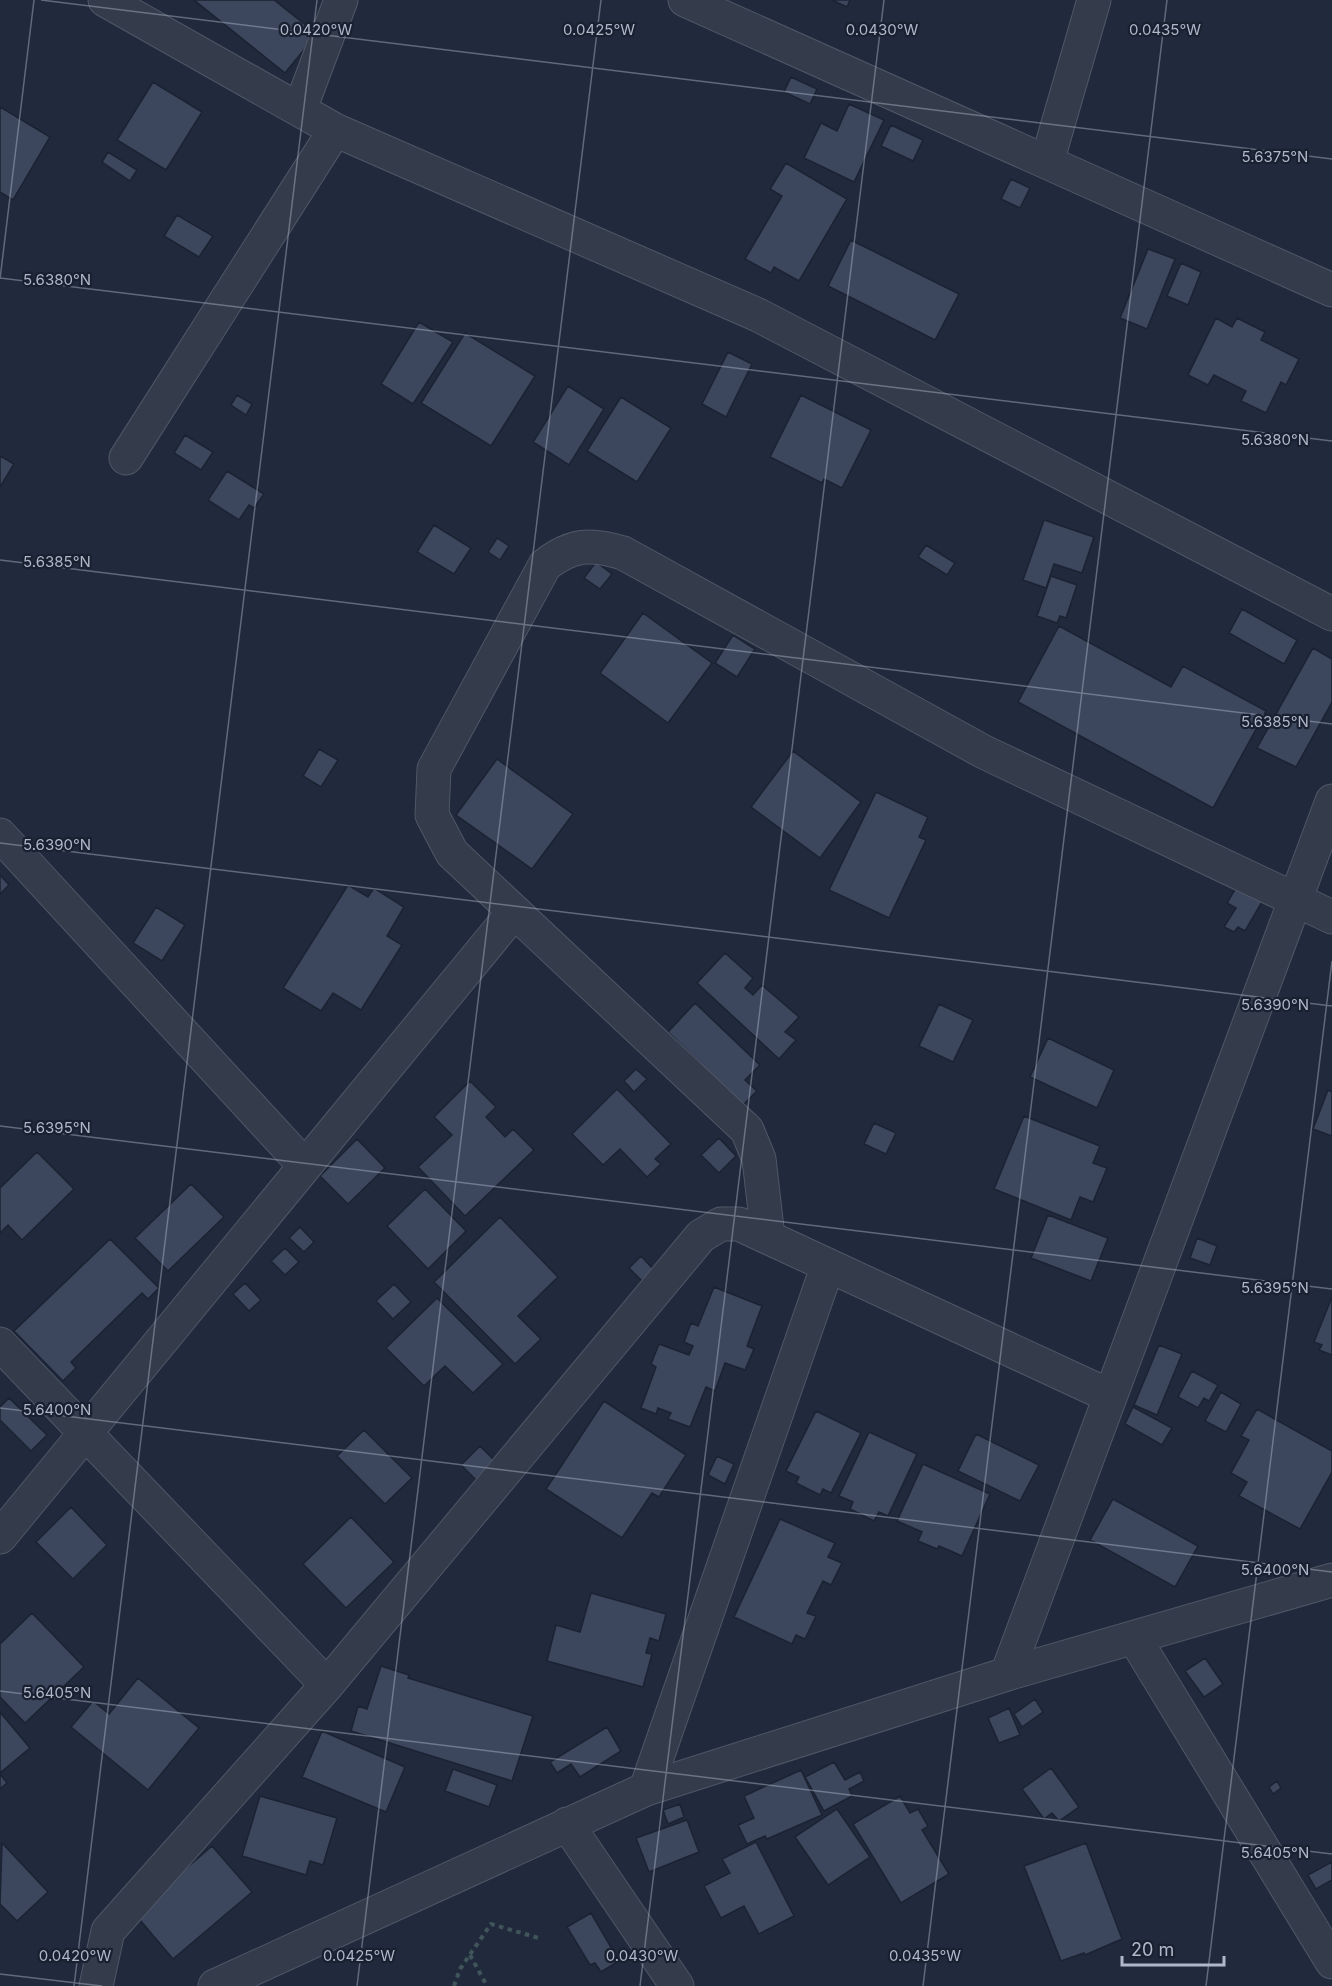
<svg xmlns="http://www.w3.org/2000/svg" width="1332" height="1986" font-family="Inter,sans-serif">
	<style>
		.building { fill: #3c465d; stroke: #1b2333; stroke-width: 1.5 }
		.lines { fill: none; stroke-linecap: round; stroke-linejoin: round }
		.street-casing { stroke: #4f5767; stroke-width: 35 }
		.path { stroke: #40555a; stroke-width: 4; stroke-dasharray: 4.5 4.5; stroke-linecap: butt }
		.street { stroke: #343c4c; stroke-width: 33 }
		.ticks { fill: none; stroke: #afb7c8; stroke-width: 1.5; stroke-opacity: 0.45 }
		.ticks-label { font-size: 15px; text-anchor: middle; fill: #afb7c8; stroke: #192131; stroke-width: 4.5; stroke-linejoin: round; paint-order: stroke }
	</style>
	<rect width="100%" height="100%" fill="#202a3c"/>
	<path class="building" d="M194,0H274L317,34L285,73Z
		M832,0H850L847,7Z
		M791,77L817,89L810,104L784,92Z
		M153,82L202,112L166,170L117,140Z
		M849,104L884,120L854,182L804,158L821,123L837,131Z
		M0,107L50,137L13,200L0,192Z
		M891,125L923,140L913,161L881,146Z
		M108,152L137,170L130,181L102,162Z
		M786,163L847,199L799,281L774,267L771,273L745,259L782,196L770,189Z
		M1011,179L1030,188L1020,208L1001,199Z
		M177,215L213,236L199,257L164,236Z
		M851,240L959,294L935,340L828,286Z
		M1148,249L1175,259L1147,329L1120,318Z
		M1181,263L1201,272L1188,305L1167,296Z
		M1216,318L1232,327L1237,318L1265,332L1261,340L1299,359L1286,385L1281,382L1266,413L1241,401L1246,391L1214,375L1208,385L1188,375Z
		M419,322L453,342L413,404L381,384Z
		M465,333L535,376L491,446L421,403Z
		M728,352L752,364L726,417L702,404Z
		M568,386L604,409L569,465L533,442Z
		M237,395L252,404L246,415L231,405Z
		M801,395L871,430L842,488L824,479L822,483L770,457Z
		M621,397L671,428L637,482L587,451Z
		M185,435L213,452L201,470L174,453Z
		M0,456L14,464L0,487Z
		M227,471L264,494L254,508L249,505L239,520L208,500Z
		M1044,520L1094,537L1082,573L1054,564L1046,588L1023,580Z
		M434,525L471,548L454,574L417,552Z
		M497,538L509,546L500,560L488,552Z
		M926,545L955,563L947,575L918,557Z
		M596,562L612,574L600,589L584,578Z
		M1051,576L1077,585L1066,618L1060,616L1057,623L1037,616Z
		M1242,609L1297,640L1284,664L1229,633Z
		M643,613L712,663L668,723L600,673Z
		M1059,626L1171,687L1183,666L1266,711L1213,808L1018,702Z
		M733,635L755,649L737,677L715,663Z
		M1313,648L1332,659V702L1296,767L1257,748Z
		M319,749L338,760L321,787L303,776Z
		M793,751L861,802L820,858L751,807Z
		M497,759L573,814L532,869L456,815Z
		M876,792L928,817L919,837L926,840L889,918L829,890Z
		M0,875L9,885L0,894Z
		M348,885L368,897L374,888L404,907L387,936L402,945L361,1010L333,993L321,1011L283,988Z
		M1237,886L1262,902L1245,931L1238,927L1234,932L1224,927L1236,908L1227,903Z
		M156,907L185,925L162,961L133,943Z
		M725,953L753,978L745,988L753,995L762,985L799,1017L785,1032L796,1040L779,1059L697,983Z
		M695,1003L760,1065L745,1080L757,1091L740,1108L698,1068L702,1065L668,1032Z
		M939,1004L973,1020L953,1062L919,1046Z
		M1048,1038L1114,1070L1097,1108L1030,1077Z
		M636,1069L647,1079L634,1092L624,1081Z
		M470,1081L496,1107L486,1117L505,1137L513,1129L534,1150L465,1216L418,1167L452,1135L434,1117Z
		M617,1089L671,1144L655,1159L661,1164L647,1177L620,1149L603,1165L572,1134Z
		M1328,1090L1332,1092V1136L1313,1129Z
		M1024,1116L1100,1146L1093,1163L1107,1168L1093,1202L1080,1197L1071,1220L994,1189Z
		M874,1123L896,1133L886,1154L864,1144Z
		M719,1138L736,1156L719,1173L701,1155Z
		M357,1139L385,1168L348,1204L320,1176Z
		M37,1152L74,1189L22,1240L8,1225L0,1233V1188Z
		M191,1184L224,1217L168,1271L135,1238Z
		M425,1189L466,1231L428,1269L387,1226Z
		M1048,1215L1108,1238L1091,1281L1031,1258Z
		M500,1217L558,1277L518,1316L541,1339L515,1364L434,1282Z
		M300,1227L314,1242L304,1252L289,1238Z
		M1197,1238L1217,1246L1210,1265L1190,1258Z
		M110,1239L159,1288L148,1299L142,1293L71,1362L76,1368L63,1381L14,1331Z
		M285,1248L299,1262L285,1275L271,1261Z
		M641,1256L654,1270L642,1281L629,1268Z
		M245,1283L261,1300L249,1311L233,1294Z
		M394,1284L411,1302L393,1319L376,1301Z
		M714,1287L762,1306L747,1346L754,1349L745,1370L725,1363L715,1391L706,1387L690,1427L668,1419L671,1413L658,1408L656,1414L641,1408L656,1367L651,1364L659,1344L689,1355L693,1346L684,1342L691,1323L698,1326Z
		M1332,1297V1355L1319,1350L1322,1345L1314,1342Z
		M437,1298L503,1364L473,1393L445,1366L424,1386L386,1348Z
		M1159,1345L1182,1354L1157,1415L1134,1405Z
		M1192,1371L1218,1385L1209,1401L1204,1398L1198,1408L1178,1397Z
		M1221,1392L1241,1404L1226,1432L1205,1421Z
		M9,1398L47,1435L31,1451L0,1420V1407Z
		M604,1401L686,1455L659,1497L652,1493L622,1538L546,1489Z
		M1133,1407L1172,1428L1162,1445L1125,1424Z
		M1257,1409L1332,1451V1472L1300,1529L1239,1496L1247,1482L1231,1473L1249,1440L1241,1436Z
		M816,1411L861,1433L831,1493L823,1489L820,1495L796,1483L799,1477L786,1471Z
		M364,1430L412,1478L385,1504L337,1456Z
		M869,1432L917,1454L888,1516L879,1512L874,1521L850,1509L853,1502L839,1496Z
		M976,1434L1039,1465L1020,1501L958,1471Z
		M480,1446L495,1461L476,1480L461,1465Z
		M717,1456L734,1464L725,1484L708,1475Z
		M923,1464L990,1494L962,1556L939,1546L937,1549L918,1541L922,1532L897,1521Z
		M1113,1499L1198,1546L1175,1587L1090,1540Z
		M71,1507L107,1545L73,1579L36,1542Z
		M351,1517L394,1562L346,1608L303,1564Z
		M780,1519L835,1543L828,1557L842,1563L831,1585L823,1581L807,1613L816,1616L805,1639L796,1635L792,1644L734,1617Z
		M591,1593L666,1614L659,1641L650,1638L646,1653L652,1654L643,1687L547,1661L556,1625L580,1632Z
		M32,1613L84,1667L25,1723L0,1697V1644Z
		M1205,1658L1223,1684L1204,1697L1185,1671Z
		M381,1666L409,1675L408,1678L533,1716L512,1781L351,1731L358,1706L367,1709Z
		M138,1678L199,1728L148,1790L71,1727L93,1701L109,1714Z
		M1035,1699L1043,1712L1022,1727L1014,1714Z
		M1009,1708L1020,1735L999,1743L988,1718Z
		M0,1712L30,1748L0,1773Z
		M607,1727L621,1751L580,1777L571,1764L557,1773L550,1762Z
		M322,1731L405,1767L386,1812L302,1777Z
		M834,1762L845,1780L860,1772L864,1781L849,1789L852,1796L824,1811L805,1777Z
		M1051,1768L1079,1807L1059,1821L1052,1813L1044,1819L1022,1789Z
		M453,1769L497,1785L489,1807L445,1791Z
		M801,1770L822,1815L767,1839L765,1836L747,1844L738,1825L754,1818L744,1796Z
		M0,1774L7,1783L0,1789Z
		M1277,1781L1281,1788L1273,1794L1269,1787Z
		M260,1796L337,1818L323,1865L310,1861L306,1875L242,1856Z
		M900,1796L910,1813L918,1809L928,1826L922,1830L949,1874L901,1903L853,1824Z
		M680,1804L684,1817L668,1824L663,1810Z
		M837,1809L870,1857L828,1885L795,1837Z
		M687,1820L699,1852L649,1872L636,1838Z
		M756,1842L794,1916L759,1934L744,1906L721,1918L704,1886L730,1873L722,1859Z
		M2,1843L48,1892L17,1921L0,1904Z
		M1086,1843L1122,1939L1085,1955L1084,1953L1061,1961L1024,1866Z
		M212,1846L252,1892L173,1959L134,1913Z
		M1332,1862V1880L1316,1889L1308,1875Z
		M591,1913L619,1961L601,1972L595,1963L590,1965L567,1927Z"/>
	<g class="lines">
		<g class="street-casing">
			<path id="street" d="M105,0L335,130L758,315L1332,614
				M685,0L1332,290
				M300,109L341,0
				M1047,162L1094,0
				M126,458L335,130
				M0,835L305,1166
				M768,1237L759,1159L747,1130L452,853L432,815L434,769L545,565C572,544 591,543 623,553L984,752L1332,917
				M0,1344L327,1685
				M0,1537L514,912
				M1135,1639L1332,1962
				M1007,1674L1332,801
				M646,1789L828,1265
				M567,1824L677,1986
				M96,1986L108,1931L327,1685L701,1236L721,1224H739L1110,1396
				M215,1986L646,1789L1007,1674L1332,1580"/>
		</g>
		<path class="path" d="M470,1955L487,1986
			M454,1986L460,1969L491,1924L542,1939"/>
		<use href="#street" class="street"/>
	</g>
	<path class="ticks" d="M41,0L1332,159M0,278L1332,441M0,279L34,0M0,560L1332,724M0,843L1332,1006M0,1126L1332,1289M0,1408L1332,1572M0,1691L1332,1854M0,1974L102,1986M74,1986L317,0M357,1986L601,0M640,1986L884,0M923,1986L1167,0M1206,1986L1332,961"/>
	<g class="ticks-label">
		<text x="316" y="35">0.0420°W</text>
		<text x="599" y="35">0.0425°W</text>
		<text x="882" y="35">0.0430°W</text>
		<text x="1165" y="35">0.0435°W</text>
		<text x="1275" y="162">5.6375°N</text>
		<text x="57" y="285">5.6380°N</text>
		<text x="1275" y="445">5.6380°N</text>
		<text x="57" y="567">5.6385°N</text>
		<text x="1275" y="727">5.6385°N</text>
		<text x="57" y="850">5.6390°N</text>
		<text x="1275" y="1010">5.6390°N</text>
		<text x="57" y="1133">5.6395°N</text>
		<text x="1275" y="1293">5.6395°N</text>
		<text x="57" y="1415">5.6400°N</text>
		<text x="1275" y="1575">5.6400°N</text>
		<text x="57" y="1698">5.6405°N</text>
		<text x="1275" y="1858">5.6405°N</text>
		<text x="75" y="1961">0.0420°W</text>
		<text x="359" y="1961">0.0425°W</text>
		<text x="642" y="1961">0.0430°W</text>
		<text x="925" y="1961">0.0435°W</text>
	</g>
	<path d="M1122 1956v9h102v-9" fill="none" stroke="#afb7c8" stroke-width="3"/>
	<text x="1131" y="1956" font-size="18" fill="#afb7c8" stroke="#192131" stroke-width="4.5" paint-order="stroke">20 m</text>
</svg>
